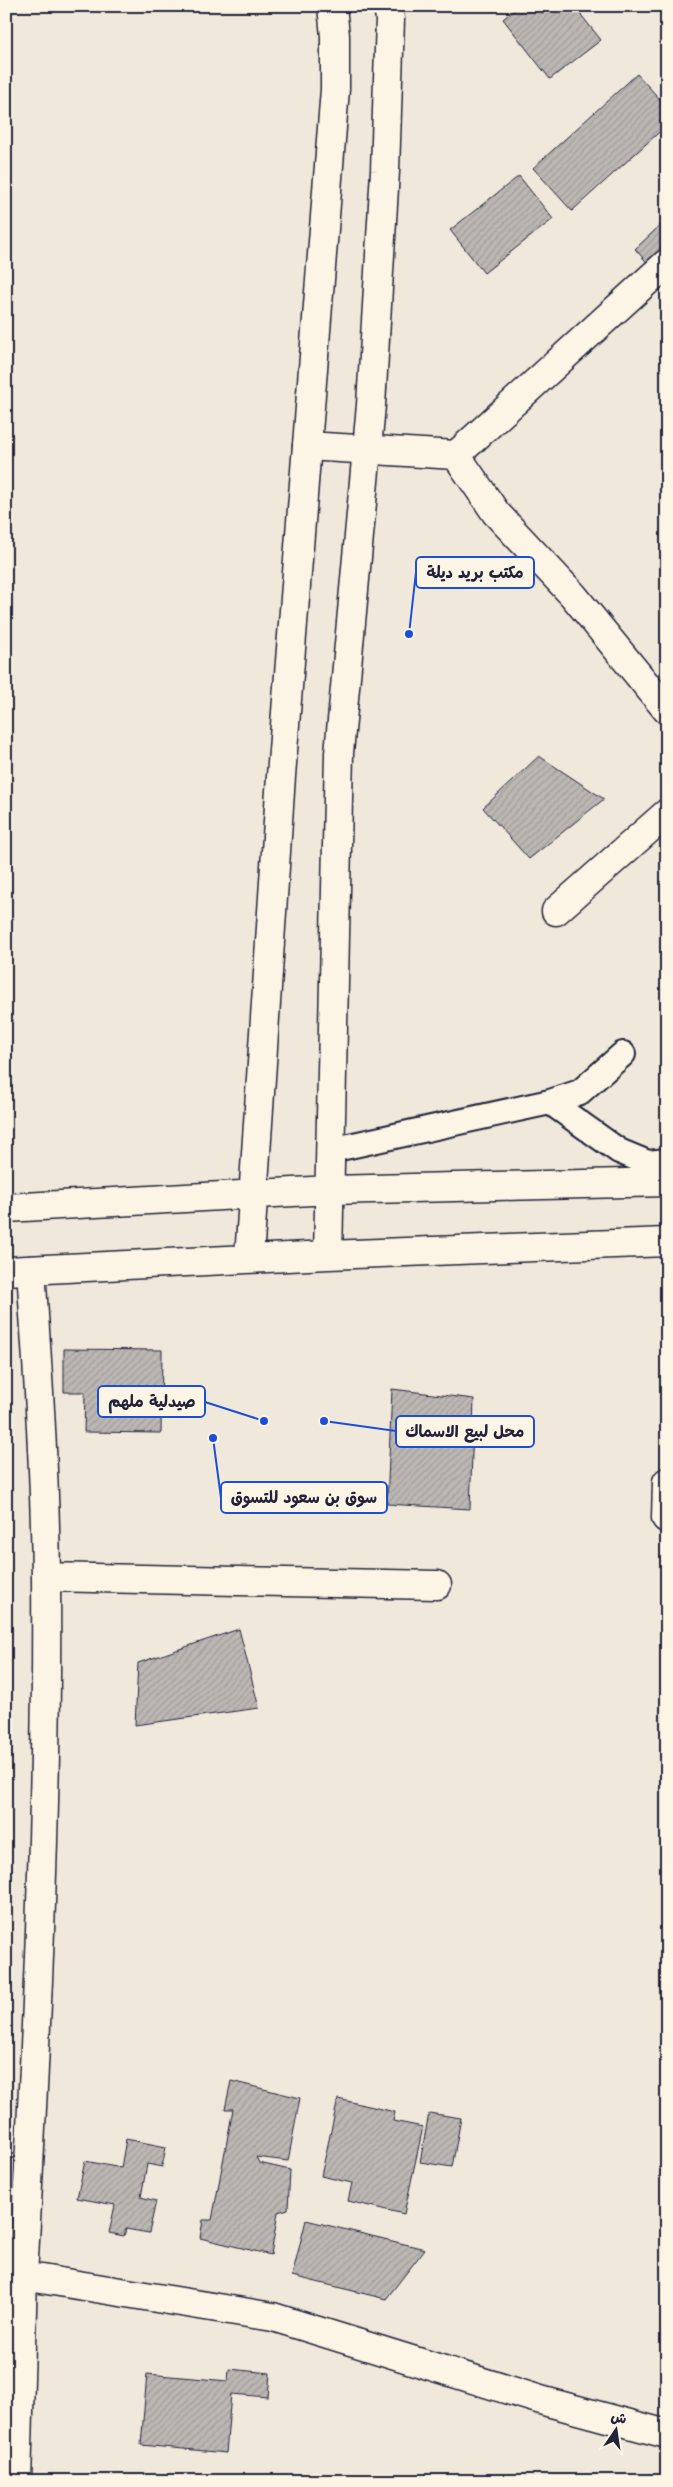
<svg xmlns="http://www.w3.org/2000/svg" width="673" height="2487" font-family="'Playpen Sans','Playpen Sans Arabic',sans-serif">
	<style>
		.building { fill: url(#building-hatch); stroke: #22223b }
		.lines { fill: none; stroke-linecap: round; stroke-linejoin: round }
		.lane-casing { stroke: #22223b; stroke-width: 28 }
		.street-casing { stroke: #22223b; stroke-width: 31 }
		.secondary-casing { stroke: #22223b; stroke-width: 31 }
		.lane { stroke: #fcf5e5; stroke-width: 24 }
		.street { stroke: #fcf5e5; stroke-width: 28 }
		.secondary { stroke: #fcf5e5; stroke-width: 28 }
		.leader { fill: none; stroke: #1d4ed8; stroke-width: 2 }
		.callout-dot { fill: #1d4ed8; stroke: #fcf5e5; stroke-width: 2 }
		.callout { fill: #fcf5e5; stroke: #1d4ed8; stroke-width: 2 }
		.callout-label { font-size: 16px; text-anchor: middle; font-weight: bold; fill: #22223b }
	</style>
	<defs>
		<pattern id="building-hatch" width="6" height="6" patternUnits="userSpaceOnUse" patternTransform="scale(1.25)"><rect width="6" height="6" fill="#bcb7b3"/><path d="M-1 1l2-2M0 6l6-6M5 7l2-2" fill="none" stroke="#a19d9b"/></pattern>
	</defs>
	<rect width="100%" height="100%" fill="#efe8db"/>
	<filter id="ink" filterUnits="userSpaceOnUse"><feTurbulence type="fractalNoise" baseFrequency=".02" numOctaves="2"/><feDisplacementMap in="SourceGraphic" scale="10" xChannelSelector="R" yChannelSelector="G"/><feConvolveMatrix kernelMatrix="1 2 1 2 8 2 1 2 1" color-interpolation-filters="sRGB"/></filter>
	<g filter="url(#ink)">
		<path class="building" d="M519,6H574L601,40L550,79L503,19Z
			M637,74L667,107V125L572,211L533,168Z
			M519,176L553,219L484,273L450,230Z
			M667,219V256L653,269L635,249Z
			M539,756L604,799L529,859L483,808Z
			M64,1349L162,1350L161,1433L84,1432L85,1392H64Z
			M392,1389L474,1399L470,1509L387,1504Z
			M239,1629L259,1708L135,1725L138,1663Z
			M231,2081L300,2098L288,2161L256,2157L259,2163L290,2170L288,2209L278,2212L271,2255L200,2238L203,2220H212L233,2109H225Z
			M338,2099L395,2112L393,2121L423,2127L404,2214L348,2201L352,2183L321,2176Z
			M429,2113L461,2118L452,2167L420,2162Z
			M126,2139L166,2147L162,2167L147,2164L141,2197L156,2201L149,2233L126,2229L124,2236L109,2233L115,2205L77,2198L85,2161L121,2168Z
			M306,2220L425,2249L386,2299L292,2276Z
			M229,2369L270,2373L268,2397L231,2394L226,2453L141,2445L147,2374L228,2381Z"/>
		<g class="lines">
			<g class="lane-casing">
				<path id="lane" d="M550,1102L619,1151L648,1163L667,1161
					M331,1150L550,1102L580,1092L623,1054"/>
			</g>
			<g class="street-casing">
				<path id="street" d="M307,446L456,455L496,513L573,595L667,710
					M456,455L667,263
					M556,911L667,813
					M31,1270C38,1372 45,1475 46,1578C48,1811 36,2044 23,2276L273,2317L544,2401L667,2434
					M666,1518L667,1482
					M46,1577L437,1585
					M17,2481L23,2276"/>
			</g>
			<g class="secondary-casing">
				<path id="secondary" d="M6,1208L330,1190L667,1182
					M328,1255L339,753L371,405L385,171L390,19L388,6
					M249,1259L281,776L335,89V36L332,6
					M6,1271L328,1255L667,1242"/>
			</g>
			<use href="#lane" class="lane"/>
			<use href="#street" class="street"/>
			<use href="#secondary" class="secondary"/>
		</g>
	</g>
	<path class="leader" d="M409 634L416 572M264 1421L205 1402M324 1421L396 1431M213 1438L221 1498"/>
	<g class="callout-dot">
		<circle cx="409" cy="634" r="5"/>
		<circle cx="264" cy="1421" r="5"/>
		<circle cx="324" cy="1421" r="5"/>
		<circle cx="213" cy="1438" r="5"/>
	</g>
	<g class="callout">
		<rect x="416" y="557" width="118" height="31" rx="5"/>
		<rect x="98" y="1386" width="107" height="31" rx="5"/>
		<rect x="396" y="1416" width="138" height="31" rx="5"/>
		<rect x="221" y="1482" width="166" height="31" rx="5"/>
	</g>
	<g class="callout-label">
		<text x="475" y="578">مكتب بريد ديلة</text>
		<text x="152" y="1407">صيدلية ملهم</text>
		<text x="465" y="1437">محل لبيع الاسماك</text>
		<text x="304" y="1503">سوق بن سعود للتسوق</text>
	</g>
	<rect width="673" height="2487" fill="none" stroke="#fcf5e5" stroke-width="25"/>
	<rect x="12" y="12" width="648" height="2462" fill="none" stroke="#22223b" stroke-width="2" filter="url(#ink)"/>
	<g transform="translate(616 2430) rotate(13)" stroke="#fcf5e5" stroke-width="4" paint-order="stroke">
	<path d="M0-4L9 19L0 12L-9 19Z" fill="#22223b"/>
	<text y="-8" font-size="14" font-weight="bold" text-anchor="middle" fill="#22223b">ش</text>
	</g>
</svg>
